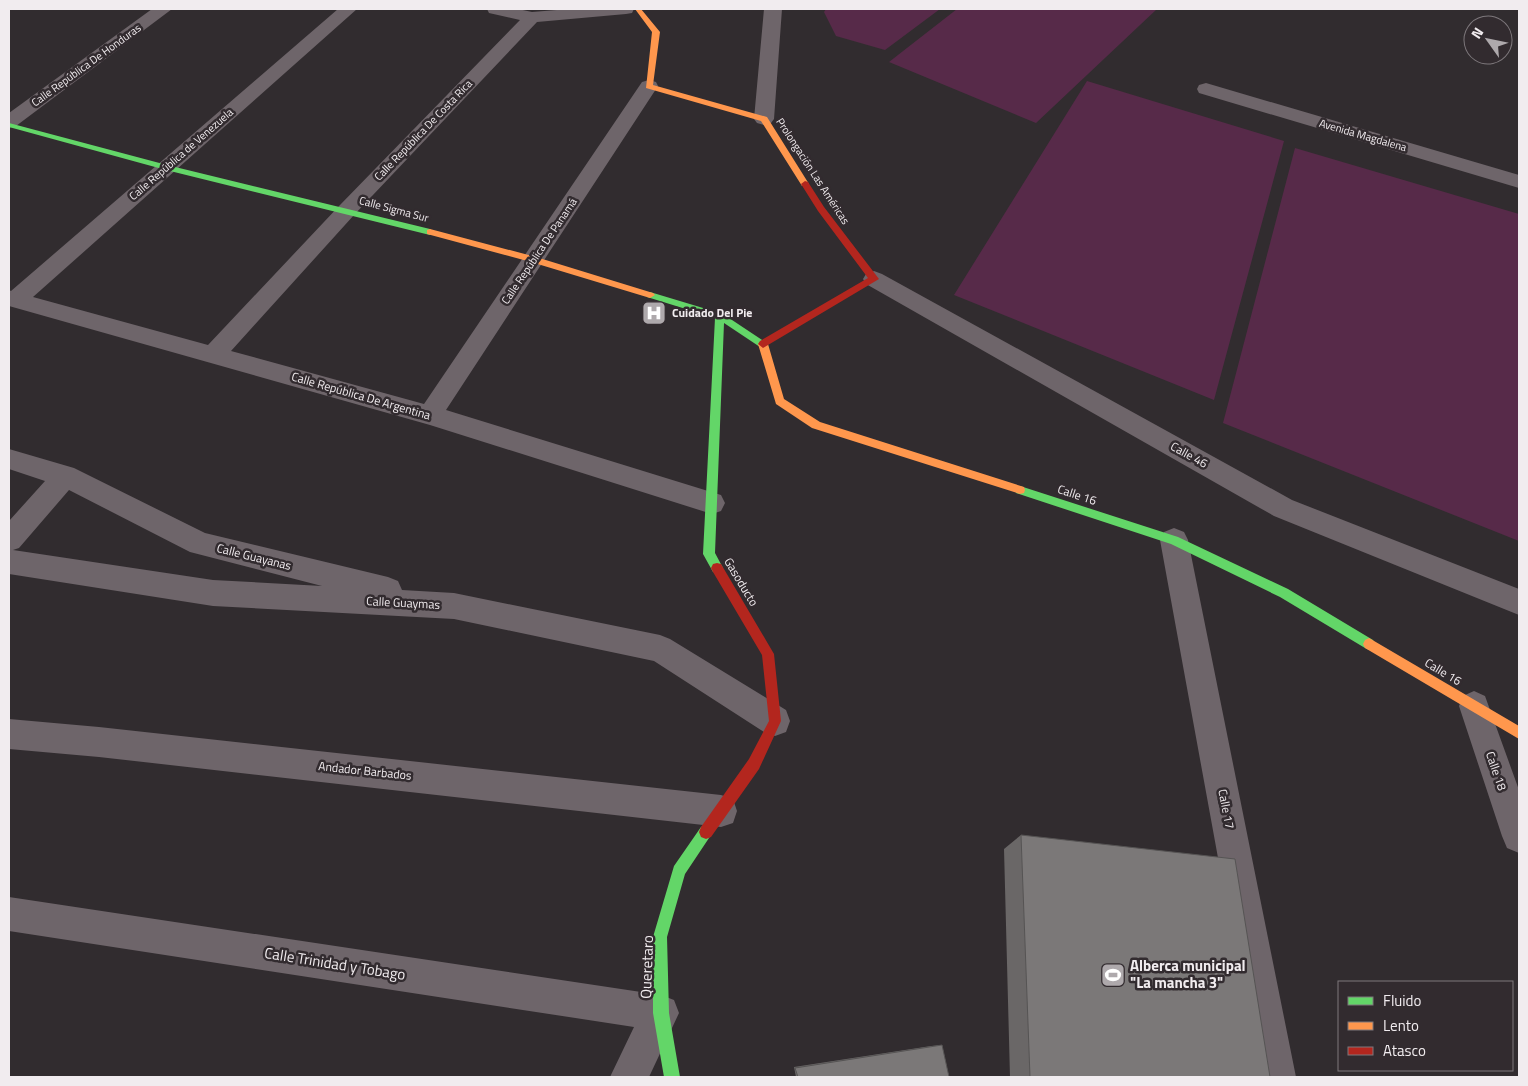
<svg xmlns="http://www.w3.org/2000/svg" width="1528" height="1086" font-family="'Titillium Web',sans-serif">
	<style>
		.green { fill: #572a49 }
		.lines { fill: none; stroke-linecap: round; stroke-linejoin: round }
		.street { fill: #6e656a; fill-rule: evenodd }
		.fast { fill: #63d668; fill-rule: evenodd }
		.slow { fill: #ff974d; fill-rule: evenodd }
		.jam { fill: #b3261e; fill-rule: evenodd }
		.wall { fill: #6a6767 }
		.building { fill: #7b7878; stroke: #565454 }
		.labels { text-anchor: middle; stroke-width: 5; stroke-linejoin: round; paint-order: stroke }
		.far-street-label { font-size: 11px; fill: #f1ecef; stroke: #322b2f }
		.poi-label { font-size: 12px; font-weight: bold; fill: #f1ecef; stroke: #322b2f; text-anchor: start }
		.street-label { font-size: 12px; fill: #f1ecef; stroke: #322b2f }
		.near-street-label { font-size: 15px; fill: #f1ecef; stroke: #322b2f }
		.near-poi-label { font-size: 15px; font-weight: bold; fill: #f1ecef; stroke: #322b2f; text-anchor: start }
	</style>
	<rect width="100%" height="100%" fill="#312c2f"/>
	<path class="green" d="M826,9H940L885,50L836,36L824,12Z
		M957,9H1157L1036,123L889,62Z
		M1087,81L1284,141L1214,400L954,295Z
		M1295,148L1519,214V541L1223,423Z"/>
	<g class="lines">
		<path class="street" d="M152,9H172L16,126L9,128V113Z
			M338,9H357L33,297L208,345L340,205L520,20L489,13L487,9H518L532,12L569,9H634L632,13L626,14L537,22L354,215L231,351L424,404L642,82L649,80L656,82L658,86L446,410L721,495L725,503L721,511L712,514L430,425L9,306V290L11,291Z
			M764,9H782L774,119L771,123L764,125L757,123L754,119Z
			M1206,83L1519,175V188L1199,93L1197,89L1199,85Z
			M874,271L882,274L1292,500L1519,589V615L1274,516L866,284L863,279L866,274Z
			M9,449L74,468L205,533L388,577L398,581L402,590L454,593L660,635L670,639L786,710L790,721L786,732L775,736L764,732L654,661L454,619L213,606L9,574V521L45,481L9,469ZM69,490L190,552L322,586L213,580L13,550L19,548Z
			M1174,528L1184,532L1188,540L1296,1077H1258L1160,540L1164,532Z
			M1474,691L1485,696L1519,790V853L1507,848L1502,836L1459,706L1463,696Z
			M9,719L99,727L721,795L733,799L737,811L733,823L721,827L99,757L9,749Z
			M9,897L661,995L674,1000L679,1013L649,1077H610L634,1027L9,931Z"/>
		<path class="fast" d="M9,123L167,165L430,229L434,232L430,235L166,170L9,127Z
			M650,292L723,314L768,344L766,347H760L724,323L715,553L723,568L721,572L717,573L713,572L703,554L715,318L647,297V293Z
			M1020,486L1178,537L1288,589L1373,640L1375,644L1373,648L1369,650L1365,648L1280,597L1171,544L1016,493L1015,490L1016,487Z
			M706,825L711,827L713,832L685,874L667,937L669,1013L680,1077H664L653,1013V937L674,866L701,827Z"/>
		<path class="slow" d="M635,9H641L660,32L653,85L767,117L809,184L808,186H802L761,121L646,88L652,32Z
			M430,229L536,257L653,293L655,295L650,298L531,262L427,234V230Z
			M763,340L768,344L784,399L820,422L1024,487L1025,490L1024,493L1020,494L812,428L776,404L758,344Z
			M1369,638L1519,726V739L1365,648L1363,644L1365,640Z"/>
		<path class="jam" d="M805,181L808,182L824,207L879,279L763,348L758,344L760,341L868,278L818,211L801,184Z
			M717,563L721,564L774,654L781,721L759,769L711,837L706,839L701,837L699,832L701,827L749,759L769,721L762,655L713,572L711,568L713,564Z"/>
	</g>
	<path class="wall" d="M1021,835L1270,1077H1010L1004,849Z
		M942,1045L949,1077H796L794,1067L931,1046Z"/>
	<path class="building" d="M1021,835L1235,859L1270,1077H1030Z
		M942,1045L949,1077H798L795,1068Z"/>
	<defs>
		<g id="hospital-square" transform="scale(1.25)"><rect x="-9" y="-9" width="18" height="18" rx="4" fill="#aea9ac" stroke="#322b2f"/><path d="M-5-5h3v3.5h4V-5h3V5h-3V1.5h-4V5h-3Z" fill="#fff"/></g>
		<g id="stadium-square" transform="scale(1.25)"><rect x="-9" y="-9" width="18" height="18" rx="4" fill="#aea9ac" stroke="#322b2f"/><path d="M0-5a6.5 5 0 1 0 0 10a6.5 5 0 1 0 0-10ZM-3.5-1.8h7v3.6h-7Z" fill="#fff"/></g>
	</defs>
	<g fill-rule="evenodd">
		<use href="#hospital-square" x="654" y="313"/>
		<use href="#stadium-square" x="1113" y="975"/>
	</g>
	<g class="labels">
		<g class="far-street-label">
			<text transform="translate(86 65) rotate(-36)" y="4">Calle República De Honduras</text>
			<text transform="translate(423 130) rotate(-46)" y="4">Calle República De Costa Rica</text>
			<text transform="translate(1363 135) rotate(16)" y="4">Avenida Magdalena</text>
			<text transform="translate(181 154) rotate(-41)" y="4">Calle República de Venezuela</text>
			<text transform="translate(813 171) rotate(57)" y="4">Prolongación Las Américas</text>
			<text transform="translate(394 209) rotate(15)" y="4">Calle Sigma Sur</text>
			<text transform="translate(539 251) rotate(-56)" y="4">Calle República De Panamá</text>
		</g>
		<g class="poi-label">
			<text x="672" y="317">Cuidado Del Pie</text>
		</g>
		<g class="street-label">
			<text transform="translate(361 396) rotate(16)" y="4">Calle República De Argentina</text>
			<text transform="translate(1189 455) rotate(29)" y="4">Calle 46</text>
			<text transform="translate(1077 495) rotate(18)" y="4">Calle 16</text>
			<text transform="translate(254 557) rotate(14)" y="4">Calle Guayanas</text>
			<text transform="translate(741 582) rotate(59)" y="4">Gasoducto</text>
			<text transform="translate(403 603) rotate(3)" y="4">Calle Guaymas</text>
			<text transform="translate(1443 672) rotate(31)" y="4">Calle 16</text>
			<text transform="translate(365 771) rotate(6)" y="4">Andador Barbados</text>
			<text transform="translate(1496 771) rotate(71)" y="4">Calle 18</text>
			<text transform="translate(1226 809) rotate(79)" y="4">Calle 17</text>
		</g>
		<g class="near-street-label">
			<text transform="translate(335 964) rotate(9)" y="5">Calle Trinidad y Tobago</text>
			<text transform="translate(647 967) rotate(-88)" y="5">Queretaro</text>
		</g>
		<g class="near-poi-label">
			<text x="1130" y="971">Alberca municipal<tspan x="1130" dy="17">"La mancha 3"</tspan></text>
		</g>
	</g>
	<rect width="1528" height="1086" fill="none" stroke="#f1ecef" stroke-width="20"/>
	<rect x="1338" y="981" width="175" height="90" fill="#322b2f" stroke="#7e787c"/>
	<rect x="1348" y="997" width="25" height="8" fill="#63d668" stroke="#7e787c"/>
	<text x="1383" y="1006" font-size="15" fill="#f1ecef">Fluido</text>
	<rect x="1348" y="1022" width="25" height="8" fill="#ff974d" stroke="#7e787c"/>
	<text x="1383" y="1031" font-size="15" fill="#f1ecef">Lento</text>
	<rect x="1348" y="1047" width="25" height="8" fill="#b3261e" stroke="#7e787c"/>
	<text x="1383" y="1056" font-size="15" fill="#f1ecef">Atasco</text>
	<g transform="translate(1488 40) rotate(303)"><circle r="24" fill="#322b2f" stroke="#7e787c"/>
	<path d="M0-4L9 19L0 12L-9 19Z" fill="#aea9ac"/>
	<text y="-8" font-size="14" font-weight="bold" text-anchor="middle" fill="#f1ecef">N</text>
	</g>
</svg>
